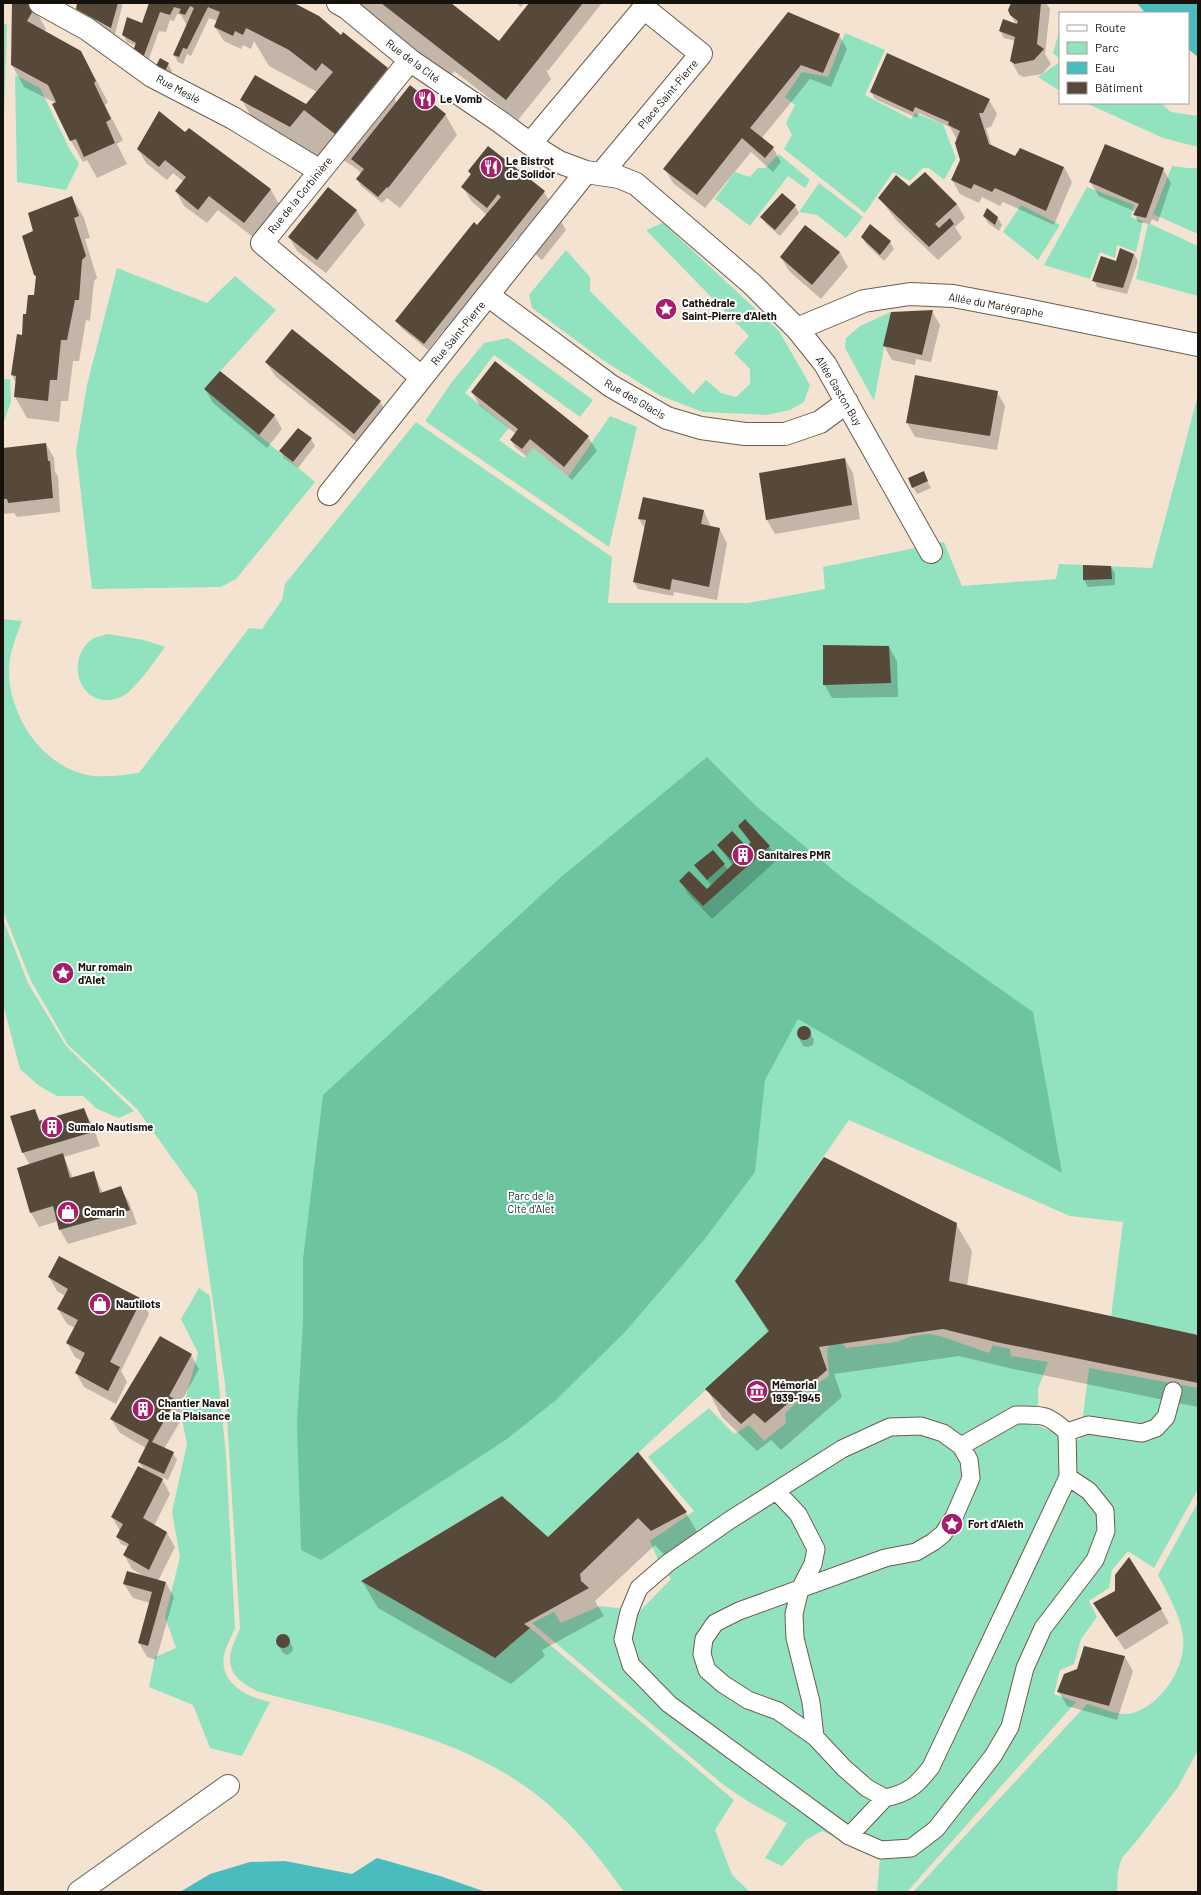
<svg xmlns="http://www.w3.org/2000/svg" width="1201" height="1895" font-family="Barlow,sans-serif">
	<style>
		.green { fill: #91e3bf }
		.forest { fill: #6dc59f }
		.water { fill: #49bdbe }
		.shadow { fill: #0003 }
		.building { fill: #57493a }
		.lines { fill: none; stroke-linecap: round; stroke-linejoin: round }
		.service-casing { stroke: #6c5d4e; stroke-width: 19 }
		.pedestrian-casing { stroke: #6c5d4e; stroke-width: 24 }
		.minor-casing { stroke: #6c5d4e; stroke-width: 24 }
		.service { stroke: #fff; stroke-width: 17 }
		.pedestrian { stroke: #fff; stroke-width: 22 }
		.minor { stroke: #fff; stroke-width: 22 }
		.labels { text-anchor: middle; stroke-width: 4; stroke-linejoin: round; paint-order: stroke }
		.street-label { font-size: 11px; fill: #17110b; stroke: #fff }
		.poi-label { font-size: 11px; font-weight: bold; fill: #17110b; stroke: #fff; text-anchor: start }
		.park-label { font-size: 11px; fill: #093223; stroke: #fff }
	</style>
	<rect width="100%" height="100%" fill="#f4e3d1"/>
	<path class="green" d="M3,24H7L3,148Z
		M1059,32L1060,33V59L1053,53Z
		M845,33L885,50L865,95L911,119L915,113L943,124L956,158L944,180L929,168H923L910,181L893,172L865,213L784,149L792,135L786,123L795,105L785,97L802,72L828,77Z
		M1060,62V91L1038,77Z
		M15,75L40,88L69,148L79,164L66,190L17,182Z
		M1086,103H1161L1171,112L1198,116V147L1163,138Z
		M779,154L810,180L805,188L788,176L750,226L715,199L735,172L750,177L758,168H765Z
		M1172,166L1188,168H1198V234L1153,214Z
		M819,183L863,217L846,238L817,215L799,212Z
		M1087,187L1134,205L1131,217L1143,221L1136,252L1117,245L1115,258L1100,252L1090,279L1044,265Z
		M1021,205L1060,225L1038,260L1003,232Z
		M663,223L779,331L810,385L804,402L790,410L767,415L703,412L661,396L604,361L532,308L529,295L566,250L590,277V291L693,394L706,380L721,393L736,397L750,384V369L734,353L749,336L646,230Z
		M1148,223L1198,246V296L1136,279Z
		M117,268L207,303L235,276L276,310L204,389L315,482L236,579L221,587L92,589L76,451L87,385Z
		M891,312L874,401L845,348L846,338L860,326Z
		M508,338L593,400L580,417L494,355L465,393L509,428L499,440L524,458L533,448L568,477L610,416L637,427L609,547L425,421L452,382L484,343Z
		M3,379H10L11,402L3,424Z
		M1198,395V1335L1111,1317L1123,1222L1070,1216L849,1120L736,1281L769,1331L548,1537L502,1496L361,1581L495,1658L530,1628L734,1800L715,1830L732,1875L750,1892H624C602,1861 579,1831 549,1805C470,1736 357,1718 259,1692C225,1676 224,1660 240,1629L225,1384L197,1193L137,1109L68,1045L31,981L3,911V619L22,621C16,637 9,653 9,671C9,715 41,765 87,775C104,778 123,775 139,773L249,628L262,629L282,600L285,584L416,422L612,557L608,603H748L825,589L823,567L944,542L962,586L1056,579L1059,564L1152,568Z
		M108,634L144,640L165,647C156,659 134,692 121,697C82,713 63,662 91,640C95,637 102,636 108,634Z
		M3,919L28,983L66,1046L134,1111L119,1118L97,1109L83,1096H57L38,1085L20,1069L3,1004Z
		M199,1288L210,1296L226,1455L235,1628C232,1636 226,1646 224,1655C219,1683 247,1697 270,1702L242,1756L210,1748L193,1705L149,1687L155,1657L176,1648L165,1617L180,1557L172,1512L187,1444L181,1415L198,1353L181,1319Z
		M928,1334L940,1336L989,1353L993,1345L1010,1349L1011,1356L1048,1362L1038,1389V1426L1080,1440L1089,1368L1198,1388L1197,1433L1198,1434V1489L1154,1568L1128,1551L1112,1570L1109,1588L1089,1601L1097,1617L1081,1639L1074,1664L1060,1670L1054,1694L1076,1702L907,1892H877L880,1857L822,1831L806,1840L782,1866L765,1858L787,1823L749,1802L725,1786L532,1623L554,1612L561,1623L600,1606L640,1611L671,1579L658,1560L650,1541L694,1511L648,1457L709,1408L734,1434L749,1425L764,1441L786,1423L785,1414C799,1399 812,1386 829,1376L827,1349L838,1337L846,1348L897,1342L912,1336Z
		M1198,1502V1750L1178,1787L1139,1838L1122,1858L1118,1871L1117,1892H913L1087,1704C1099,1707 1116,1715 1128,1714C1159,1709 1187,1667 1183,1637C1181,1617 1167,1592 1158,1575Z"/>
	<path class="forest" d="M707,757L756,806L844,879L1033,1012L1062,1173L798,1019L765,1080L755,1172L704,1240L625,1332L556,1400L507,1439L321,1560L301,1550L297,1423L303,1321V1259L323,1095L561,877Z"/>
	<path class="water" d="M1137,3H1198V57L1188,49V13H1145Z
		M377,1858L440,1876L486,1892H180L210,1874L250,1862L285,1861L352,1874Z"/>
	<path class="shadow" d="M13,3H23L34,8L46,29L45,31L81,52L108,102L105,105L123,140L117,144L127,164L97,178L87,160L83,162L71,141L56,103L24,87L12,65Z
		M78,3H123L115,34L81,16L77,9Z
		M150,3H292L387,68L391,75L396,103L445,114L457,135L400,208L387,198L382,203L361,186L357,179L361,174L358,170L326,148L312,165L263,138L242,100L306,105L317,92L269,66L254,41L251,49L243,45L241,49L224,41L215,27L218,21L209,18L191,56L187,54L183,64L178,62L174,55L187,26L181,15L177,14L174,21L170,20L166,32L159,31L147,64L136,46L127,42L123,35L143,24Z
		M346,3H449L499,42L530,3H602L548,71L546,70L551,79L518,120L454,71L450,77L375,18Z
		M516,3H524L521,7Z
		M1013,3H1046L1050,9L1045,54L1051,64L1042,74L1024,77L1019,75L1011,61L1015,41L1004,38L1000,31L1016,25L1011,15Z
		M839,35L847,49L831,87L810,79L761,139L773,148L781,162L773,172L751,152L705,208L673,183L665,169Z
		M168,64L172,71L169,78L161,73Z
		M871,92L989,100L997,114L991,127L986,128L992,147L1016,157L1064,167L1072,182L1054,225L1003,202L1000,206L982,197L979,203L960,194L952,180L961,160L957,140L950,127L919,113L917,118L875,99Z
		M189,129L271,190L279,204L253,237L218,210L207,223L184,206L176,191L184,182L173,173L167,180L146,163L138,149L186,133Z
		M488,147L544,192L566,230L542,260L517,238L506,252L510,260L450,335L444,330L428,350L401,328L397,321L487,215L471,201L463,187L471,175L469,172Z
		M1163,169L1171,183L1158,222L1152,219L1150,224L1138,222L1135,215L1136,212L1099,196L1090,182Z
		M908,186L957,204L965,218L955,227L962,238L938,260L897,221L879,198Z
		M328,189L357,211L365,225L326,273L297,251L289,237Z
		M782,194L795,206L799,213L780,236L766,224L762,217Z
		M72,197L84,218L90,238L85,239L97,278L94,281L90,321L86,320L79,361H73L68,401H61L59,422L27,418L15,397L16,383L12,375L18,335L22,337L27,315L35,296L37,278L35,275V231Z
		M984,216L998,218L1002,225L999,231L988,223Z
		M805,227L840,253L848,267L821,299L789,271L781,257Z
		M862,237L890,242L894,249L884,261L866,244Z
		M1134,254L1138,261L1127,294L1097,287L1094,280L1117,262Z
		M932,311L940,325L931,362L916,359L915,365L892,360L884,346Z
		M266,362L380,402L389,416L363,447L275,376Z
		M205,389L274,415L282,429L267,448L213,403Z
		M472,392L588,437L597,451L572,480L533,448L526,456L515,447L511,440L516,434L480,406Z
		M997,392L1005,406L997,450L915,437L907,423Z
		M298,429L311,439L315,446L298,468L284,458L281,451Z
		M46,444L54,458L55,472L58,476L60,512L17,517L14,513L3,514V462Z
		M845,459L853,473L860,519L775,534L767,520L760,474Z
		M923,473L931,488L917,494L913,487Z
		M704,511L711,527L719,528L727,543L717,600L674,592L673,596L638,589L634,582L645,529L639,519Z
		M1111,567L1115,573V585L1088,587L1084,580Z
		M889,647L897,661L898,697L832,698L824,684Z
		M739,826L769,846L777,860L712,919L689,895L680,881L707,891L712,886L695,866L713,851L728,870L733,866L718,845L746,849L751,844Z
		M803,1027L808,1029L814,1040L813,1045L808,1047L803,1046L797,1034L799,1029Z
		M35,1110L41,1122L84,1110L92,1124L100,1146L64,1157L73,1178L93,1172L103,1193L120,1188L129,1202L137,1224L68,1244L60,1230L58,1221L39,1227L31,1213L18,1169L30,1165L23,1153Z
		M956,1224L972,1251L967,1286L1198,1336V1407L1013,1369L959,1356L834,1374L842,1397L781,1450L771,1440L757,1451L722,1417L707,1389L768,1332L737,1281Z
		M49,1277L141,1300L149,1314L121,1371L127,1382L116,1404L84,1387L76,1373L82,1361L75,1357L67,1343L75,1328L67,1324L58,1309L65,1296L57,1291Z
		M191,1355L199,1369L179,1406L184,1415L164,1449L173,1453L177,1460L168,1480L161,1477L170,1494L154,1526L167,1533L175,1547L158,1581L166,1583L174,1597L156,1660L147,1657L139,1643L150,1603L133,1598L124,1584L145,1577L132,1569L124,1555L128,1547L121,1544L117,1537L120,1531L112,1517L144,1470L139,1462L146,1448L120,1433L111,1419Z
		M638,1454L686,1513L702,1540L667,1558L655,1545L595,1601L604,1616L542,1650L545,1656L511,1684L378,1608L362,1581L548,1539Z
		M1116,1591L1161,1609L1169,1623L1125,1650L1094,1604Z
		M282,1635L287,1636L293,1648L292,1652L287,1655L283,1653L276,1641L278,1637Z
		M1085,1647L1125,1657L1133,1671L1117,1720L1067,1706L1059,1692L1078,1670Z"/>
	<path class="building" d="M12,3H25L35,7L27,21L81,51L96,81L94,83L111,119L106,122L115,143L84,157L76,139L70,141L52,104L56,102L48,85L11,65Z
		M77,3H118L111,28L76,9Z
		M149,3H294L319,16L341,35L343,32L388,68L335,134L304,110L290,127L240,100L255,75L306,104L333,72L322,63L316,71L289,50L246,28L243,35L235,31L233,36L214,27L220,12L208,7L187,49L183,48L179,57L173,55L194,8L190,6L185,15L179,13L181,9L174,7L170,15L160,12L143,58L133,51L136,43L122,35L127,17L142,23Z
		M381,3H451L499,41L529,3H583L506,100Z
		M1011,3H1041L1037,44L1044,49L1034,60L1015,64L1010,61L1015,37L999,31L1003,19L1017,24L1018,21L1010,15L1008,10Z
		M788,12L840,34L823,73L801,65L750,128L774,147L765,158L742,138L697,195L663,169Z
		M887,53L990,99L983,113H979L989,144L1015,156L1020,148L1064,167L1046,211L995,188L992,192L974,184L971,189L951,180L960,160L955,143L960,131L948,125L949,122L915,107L913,112L870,92Z
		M160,58L169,63L165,71L156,66Z
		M410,85L446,114L388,188L387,187L378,197L356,179L364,169L351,159Z
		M159,111L185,132L189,128L271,189L244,223L209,196L198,210L175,191L186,177L165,160L159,167L137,149Z
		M1105,144L1164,168L1146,218L1133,215L1139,204L1089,182Z
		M488,146L545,191L424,344L395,321L474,222L477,225L501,197L498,194L487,208L461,187L471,174L468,171Z
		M925,172L957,204L935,224L939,228L950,218L954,224L929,247L878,198L896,175L909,186Z
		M328,187L357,210L317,260L288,237Z
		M782,193L796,205L775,230L760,217Z
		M72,196L79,216L74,218L86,256L82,260L79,300H75L67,340H61L57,380H50L48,401L14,397L16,376L11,375L17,334L22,335L23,314H26L28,295H34L36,276L34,275L22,236L33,231L28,213Z
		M987,208L998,217L995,225L983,216Z
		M870,224L891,241L880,255L861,237Z
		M805,225L840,252L812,285L780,257Z
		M1120,248L1134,254L1123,288L1092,281L1101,256L1116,261Z
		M933,310L922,355L883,346L891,312Z
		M292,329L381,401L354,434L265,362Z
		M495,361L589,436L564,467L530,439L522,449L510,440L518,429L471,392Z
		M220,371L275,415L259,435L204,389Z
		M915,375L998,391L990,436L906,423Z
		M298,428L312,438L293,462L279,451Z
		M46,443L48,461H50L53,498L8,503L7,499H3V448Z
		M845,458L852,505L766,520L759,473Z
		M924,471L928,481L912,488L908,478Z
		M643,497L704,510L701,524L720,528L709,587L672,579L670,590L633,582L646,520L638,519Z
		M1083,565L1111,566L1112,579L1083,580Z
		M823,645L889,646L891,683L823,685Z
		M745,819L770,846L703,906L679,881L689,871L707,889L734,863L717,845L732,831L747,847L751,842L738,826Z
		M713,850L725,864L707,880L694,865Z
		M797 1033a7 7 0 1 1 14 0a7 7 0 1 1-14 0Z
		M84,1108L93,1132L22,1153L10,1116L35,1109L39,1121Z
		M63,1153L70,1178L94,1171L100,1193L121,1186L130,1210L59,1230L53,1206L30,1213L17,1168Z
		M824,1157L957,1223L949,1281L1198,1335V1383L996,1342L943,1329L819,1347L827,1370L765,1423L754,1413L741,1424L705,1389L769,1331L735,1281Z
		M59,1256L142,1299L110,1362L120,1367L108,1391L75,1373L85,1353L66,1343L78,1320L57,1309L68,1289L48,1277Z
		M160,1336L192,1354L169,1396L176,1400L152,1442L174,1452L164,1474L138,1462L149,1440L110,1419Z
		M638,1452L687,1512L651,1531L638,1518L580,1574L581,1581L589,1588L524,1624L530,1628L495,1658L361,1581L502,1496L548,1537Z
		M138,1466L163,1479L143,1518L167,1532L149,1570L123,1555L129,1544L116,1537L123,1524L111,1517Z
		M1129,1557L1162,1609L1116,1637L1093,1603L1115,1591V1575Z
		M127,1571L166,1582L148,1646L138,1643L152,1592L123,1584Z
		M276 1641a7 7 0 1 1 14 0a7 7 0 1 1-14 0Z
		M1084,1646L1125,1656L1109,1706L1057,1692L1064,1674L1077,1669Z"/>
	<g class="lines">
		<g class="service-casing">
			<path id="service" d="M1016,1415C1043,1415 1046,1413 1067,1432L1068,1477L1089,1491L1105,1511L1106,1531L1095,1560L1043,1628L1025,1668L1010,1727L993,1756L936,1829L911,1848L881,1850L849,1836L669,1704L631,1665L623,1639L629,1612L639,1588L668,1563L730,1520L842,1449L890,1427L921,1426L943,1433L961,1446Z
				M1067,1432L1088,1425L1142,1433L1156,1428L1166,1417L1173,1391
				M777,1492L798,1514L816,1549L813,1564L800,1589L794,1614L795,1638L811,1702L815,1737L844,1768L867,1788L885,1798C909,1793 917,1785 931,1767L1068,1477
				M815,1737L778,1711L748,1700L723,1684L707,1670L702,1654L704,1639L715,1623L739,1611L885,1558L916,1552L933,1542L943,1534L954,1517L971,1478L969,1460L961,1446
				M849,1836L885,1798"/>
		</g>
		<g class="pedestrian-casing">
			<path id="pedestrian" d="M79,1892L228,1786"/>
		</g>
		<g class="minor-casing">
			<path id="minor" d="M40,3L87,29L152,76L233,118L320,171
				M338,3L347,8L411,61L499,121L530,144L559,162L586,172L619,177L636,184L752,284L797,329L825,364L931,552
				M411,61L402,70L262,243L421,377
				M530,144L644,8
				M601,174L701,54L644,8
				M489,296L611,386L667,418L701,428L745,434H785L820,422L847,402
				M797,329L864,301L910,294L953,296L1022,309L1198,345
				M329,494L586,172"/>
		</g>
		<use href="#service" class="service"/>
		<use href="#pedestrian" class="pedestrian"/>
		<use href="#minor" class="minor"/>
	</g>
	<defs>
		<g id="restaurant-disc" transform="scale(1.15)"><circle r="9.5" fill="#a41e69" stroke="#fff"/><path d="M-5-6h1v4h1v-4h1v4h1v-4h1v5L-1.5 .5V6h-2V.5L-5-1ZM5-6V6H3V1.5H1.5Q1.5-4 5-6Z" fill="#fff"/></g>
		<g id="sight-disc" transform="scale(1.15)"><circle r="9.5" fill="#a41e69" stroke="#fff"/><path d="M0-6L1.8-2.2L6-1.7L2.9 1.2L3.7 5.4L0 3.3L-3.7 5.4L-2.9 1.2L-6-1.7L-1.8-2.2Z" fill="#fff"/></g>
		<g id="building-disc" transform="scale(1.15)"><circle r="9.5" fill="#a41e69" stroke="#fff"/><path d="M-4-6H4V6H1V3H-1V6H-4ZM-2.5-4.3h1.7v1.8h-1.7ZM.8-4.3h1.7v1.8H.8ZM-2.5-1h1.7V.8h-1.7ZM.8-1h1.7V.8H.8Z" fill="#fff"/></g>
		<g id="shop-disc" transform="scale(1.15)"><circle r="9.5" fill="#a41e69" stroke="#fff"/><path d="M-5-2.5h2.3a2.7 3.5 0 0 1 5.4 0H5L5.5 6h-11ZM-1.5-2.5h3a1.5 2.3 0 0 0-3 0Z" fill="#fff"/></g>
		<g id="museum-disc" transform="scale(1.15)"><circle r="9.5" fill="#a41e69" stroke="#fff"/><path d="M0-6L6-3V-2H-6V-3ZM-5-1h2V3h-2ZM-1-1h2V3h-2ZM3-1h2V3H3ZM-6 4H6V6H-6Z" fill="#fff"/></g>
	</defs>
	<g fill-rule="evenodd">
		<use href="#restaurant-disc" x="425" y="99"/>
		<use href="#restaurant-disc" x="491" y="167"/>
		<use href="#sight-disc" x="666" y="309"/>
		<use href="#building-disc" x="743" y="855"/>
		<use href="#sight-disc" x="63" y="973"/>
		<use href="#building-disc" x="52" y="1127"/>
		<use href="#shop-disc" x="68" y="1212"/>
		<use href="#shop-disc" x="100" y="1304"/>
		<use href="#museum-disc" x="757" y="1391"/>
		<use href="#building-disc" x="143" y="1409"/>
		<use href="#sight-disc" x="952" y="1524"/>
	</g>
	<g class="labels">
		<g class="street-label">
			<text transform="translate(413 61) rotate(37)" y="4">Rue de la Cité</text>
			<text transform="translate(178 89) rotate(28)" y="4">Rue Meslé</text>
			<text transform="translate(668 94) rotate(-50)" y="4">Place Saint-Pierre</text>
			<text transform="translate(300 195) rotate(-51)" y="4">Rue de la Corbinière</text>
			<text transform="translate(996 305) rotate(10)" y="4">Allée du Marégraphe</text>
			<text transform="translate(458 333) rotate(-51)" y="4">Rue Saint-Pierre</text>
			<text transform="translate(839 391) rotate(59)" y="4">Allée Gaston Buy</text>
			<text transform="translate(635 399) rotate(30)" y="4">Rue des Glacis</text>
		</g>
		<g class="poi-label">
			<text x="440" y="103">Le Vomb</text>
			<text x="506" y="165">Le Bistrot<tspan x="506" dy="13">de Solidor</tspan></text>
			<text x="682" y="307">Cathédrale<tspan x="682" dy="13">Saint-Pierre d'Aleth</tspan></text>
			<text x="758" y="859">Sanitaires PMR</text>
			<text x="78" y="971">Mur romain<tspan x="78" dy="13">d'Alet</tspan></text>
			<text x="68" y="1131">Sumalo Nautisme</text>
			<text x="84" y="1216">Comarin</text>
			<text x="116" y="1308">Nautilots</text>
			<text x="772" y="1389">Mémorial<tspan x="772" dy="13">1939-1945</tspan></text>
			<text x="158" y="1407">Chantier Naval<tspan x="158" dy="13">de la Plaisance</tspan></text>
			<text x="968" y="1528">Fort d'Aleth</text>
		</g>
		<g class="park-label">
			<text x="531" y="1200">Parc de la<tspan x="531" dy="13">Cité d'Alet</tspan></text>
		</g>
	</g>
	<rect width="1201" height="1895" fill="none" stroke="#17110b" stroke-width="8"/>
	<rect x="1059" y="12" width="130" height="92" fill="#ffffff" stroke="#a2a09d"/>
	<rect x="1067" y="25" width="20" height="6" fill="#ffffff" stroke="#a2a09d"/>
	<text x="1095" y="32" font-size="12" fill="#17110b">Route</text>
	<rect x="1067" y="42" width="20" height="12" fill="#91e3bf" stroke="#a2a09d"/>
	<text x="1095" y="52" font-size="12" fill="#17110b">Parc</text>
	<rect x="1067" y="62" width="20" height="12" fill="#49bdbe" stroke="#a2a09d"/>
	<text x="1095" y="72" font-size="12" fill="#17110b">Eau</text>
	<rect x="1067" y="82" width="20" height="12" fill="#57493a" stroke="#a2a09d"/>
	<text x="1095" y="92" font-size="12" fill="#17110b">Bâtiment</text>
</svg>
